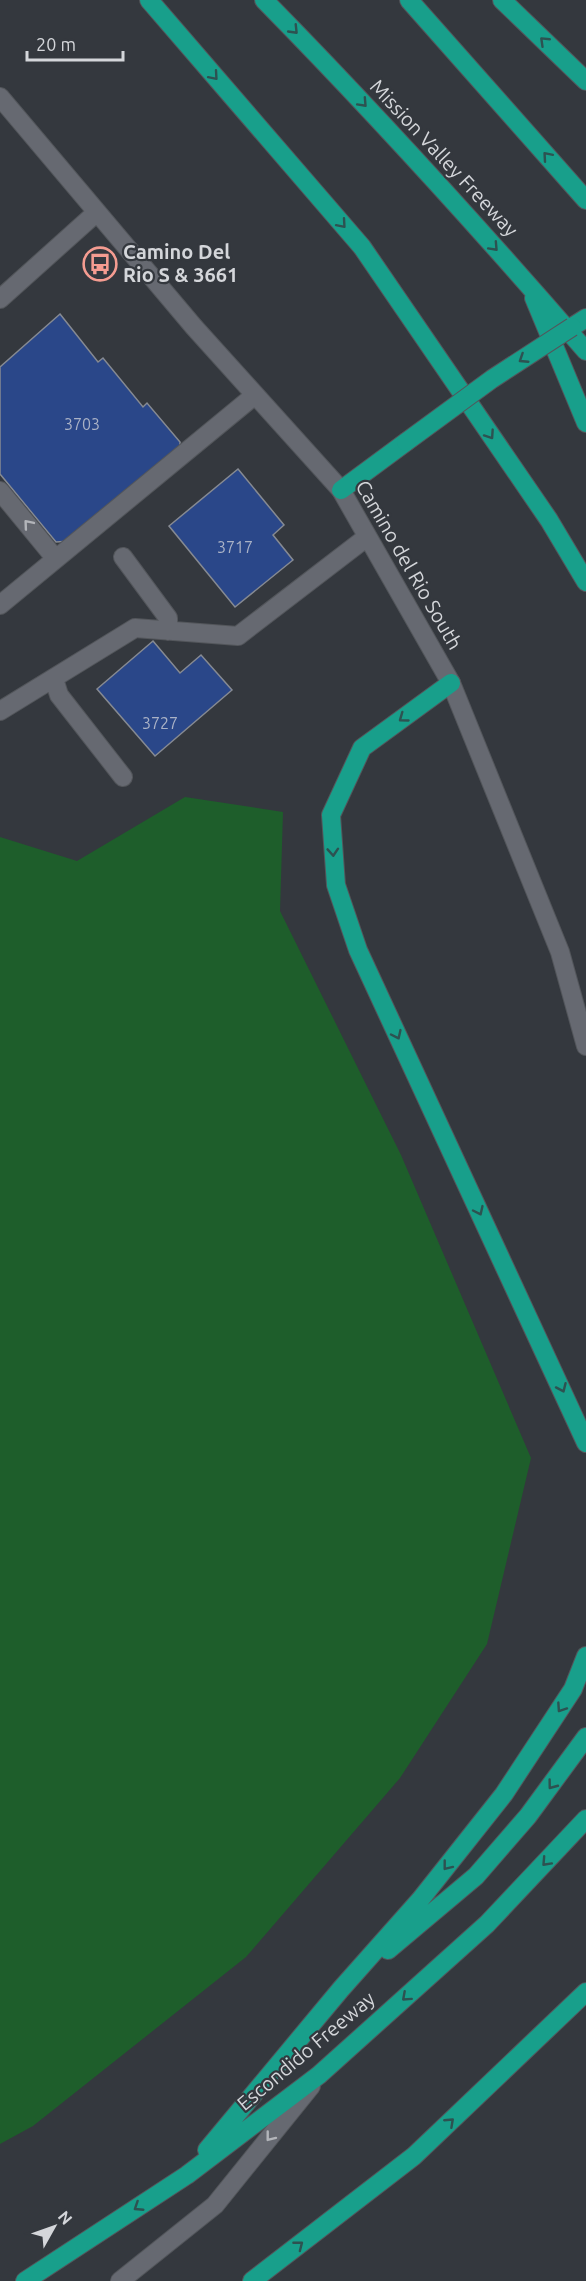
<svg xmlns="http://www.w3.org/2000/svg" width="586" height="2281" font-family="Ubuntu,sans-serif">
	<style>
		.green { fill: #1e5e2b }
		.building { fill: #2a4789; stroke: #868a92; stroke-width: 1.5 }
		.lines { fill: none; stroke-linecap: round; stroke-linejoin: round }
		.minor-casing { stroke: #53565b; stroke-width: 20 }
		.highway-casing { stroke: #53565b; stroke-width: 20 }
		.minor { stroke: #666971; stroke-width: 18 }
		.highway { stroke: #189f8b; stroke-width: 18 }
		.highway-bridge-casing { stroke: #53565b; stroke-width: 20; stroke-linecap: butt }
		.highway-bridge { stroke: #189f8b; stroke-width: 18 }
		.oneway { stroke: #2d5251 }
		.oneway2 { stroke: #b3b5ba }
		.labels { text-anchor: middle; stroke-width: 4.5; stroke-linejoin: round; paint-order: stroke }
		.number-label { font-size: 16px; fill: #aab2c6 }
		.street-label { font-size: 20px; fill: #d4d6da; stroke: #34383e }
		.poi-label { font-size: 20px; font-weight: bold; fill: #d4d6da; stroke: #34383e; text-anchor: start }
	</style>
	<rect width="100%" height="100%" fill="#34383e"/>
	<path class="green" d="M185,797L283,812L280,911L401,1155L531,1458L487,1644L400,1778L246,1957L33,2126L0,2144V837L77,861Z"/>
	<path class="building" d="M60,314L98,362L103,358L143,407L147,403L180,442V448L71,541L56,542L0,474V367Z
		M238,469L284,525L273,535L293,560L235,607L169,526Z
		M153,641L180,673L201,655L232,690L155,756L97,689Z"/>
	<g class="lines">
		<g class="minor-casing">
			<path id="minor" d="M0,97L194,327L341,490L451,683L560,952L586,1046
				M0,299L97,212
				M0,491L55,558
				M123,557L168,618V631
				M0,605L255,395
				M54,679L59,695L123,777
				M0,711L135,628L238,636L367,537
				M120,2281L215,2205L311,2086"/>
		</g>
		<g class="highway-casing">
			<path id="highway" d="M149,0L362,247L549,520L586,582
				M264,0C375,113 482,231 586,351
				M409,0L586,200
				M502,0L586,81
				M534,298L586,423
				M572,327L586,318
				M341,490L406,442
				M451,683L362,748L331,815L336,885L358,950L586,1443
				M388,1950L476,1876L528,1816L586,1737
				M207,2150L341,1989L420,1900L504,1794L573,1689L586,1656
				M25,2281L187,2175L319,2075L487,1924L586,1819
				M252,2281L414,2156L586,1992"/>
		</g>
		<use href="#minor" class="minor"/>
		<use href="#highway" class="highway"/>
		<g class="highway-bridge-casing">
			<path id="highway-bridge" d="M406,442L492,379L572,327"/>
		</g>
		<use href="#highway-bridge" class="highway-bridge"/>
	</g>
	<defs><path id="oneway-chevron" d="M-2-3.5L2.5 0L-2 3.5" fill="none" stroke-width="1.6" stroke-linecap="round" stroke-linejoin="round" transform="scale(1.5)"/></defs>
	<g class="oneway">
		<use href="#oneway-chevron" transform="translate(294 30) rotate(46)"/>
		<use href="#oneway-chevron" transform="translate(544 41) rotate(-136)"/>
		<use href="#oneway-chevron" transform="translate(214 76) rotate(49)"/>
		<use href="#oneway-chevron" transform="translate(363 103) rotate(47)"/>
		<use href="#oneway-chevron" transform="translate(547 156) rotate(-131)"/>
		<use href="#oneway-chevron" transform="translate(342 224) rotate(49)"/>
		<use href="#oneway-chevron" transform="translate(494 247) rotate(47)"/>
		<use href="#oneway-chevron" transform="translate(523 359) rotate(147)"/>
		<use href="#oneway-chevron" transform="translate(490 435) rotate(56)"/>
		<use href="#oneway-chevron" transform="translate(403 718) rotate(144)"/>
		<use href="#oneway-chevron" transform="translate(333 852) rotate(86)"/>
		<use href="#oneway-chevron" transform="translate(397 1035) rotate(65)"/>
		<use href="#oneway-chevron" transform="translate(479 1211) rotate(65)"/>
		<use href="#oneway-chevron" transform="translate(562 1388) rotate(66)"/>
		<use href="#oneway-chevron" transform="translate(561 1708) rotate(124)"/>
		<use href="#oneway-chevron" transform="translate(552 1785) rotate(127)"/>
		<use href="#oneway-chevron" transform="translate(546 1862) rotate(133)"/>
		<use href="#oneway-chevron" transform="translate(447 1866) rotate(128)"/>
		<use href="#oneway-chevron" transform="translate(406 1997) rotate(138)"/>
		<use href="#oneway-chevron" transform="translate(450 2122) rotate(-43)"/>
		<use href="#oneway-chevron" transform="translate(138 2207) rotate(147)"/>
		<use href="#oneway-chevron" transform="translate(299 2245) rotate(-38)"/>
	</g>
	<g class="oneway2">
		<use href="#oneway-chevron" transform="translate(28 524) rotate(-130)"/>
		<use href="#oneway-chevron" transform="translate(270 2137) rotate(128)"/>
	</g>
	<defs>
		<g id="bus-ring" transform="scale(1.725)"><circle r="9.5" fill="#34383e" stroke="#f59c91" stroke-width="1.5"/><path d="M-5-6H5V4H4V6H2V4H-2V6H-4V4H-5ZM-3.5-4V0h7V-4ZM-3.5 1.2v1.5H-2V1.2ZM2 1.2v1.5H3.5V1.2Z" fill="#f59c91"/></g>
	</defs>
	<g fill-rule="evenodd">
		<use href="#bus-ring" x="100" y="264"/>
	</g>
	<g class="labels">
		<g class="number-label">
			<text x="82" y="430">3703</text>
			<text x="235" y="553">3717</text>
			<text x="160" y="729">3727</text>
		</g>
		<g class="street-label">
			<text transform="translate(444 158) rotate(47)" y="7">Mission Valley Freeway</text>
			<text transform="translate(409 565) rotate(60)" y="7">Camino del Rio South</text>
			<text transform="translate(306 2051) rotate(-40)" y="7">Escondido Freeway</text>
		</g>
		<g class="poi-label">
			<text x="123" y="259">Camino Del<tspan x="123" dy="23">Rio S &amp; 3661</tspan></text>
		</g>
	</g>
	<g transform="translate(54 2227) rotate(50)" stroke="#34383e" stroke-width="4.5" paint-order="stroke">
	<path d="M0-4.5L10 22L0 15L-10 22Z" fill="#d4d6da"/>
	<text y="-9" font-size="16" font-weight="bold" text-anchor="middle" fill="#d4d6da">N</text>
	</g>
	<path d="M27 51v9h96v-9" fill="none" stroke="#d4d6da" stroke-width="3"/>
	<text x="36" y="51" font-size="18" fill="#d4d6da" stroke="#34383e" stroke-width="4.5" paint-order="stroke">20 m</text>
</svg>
